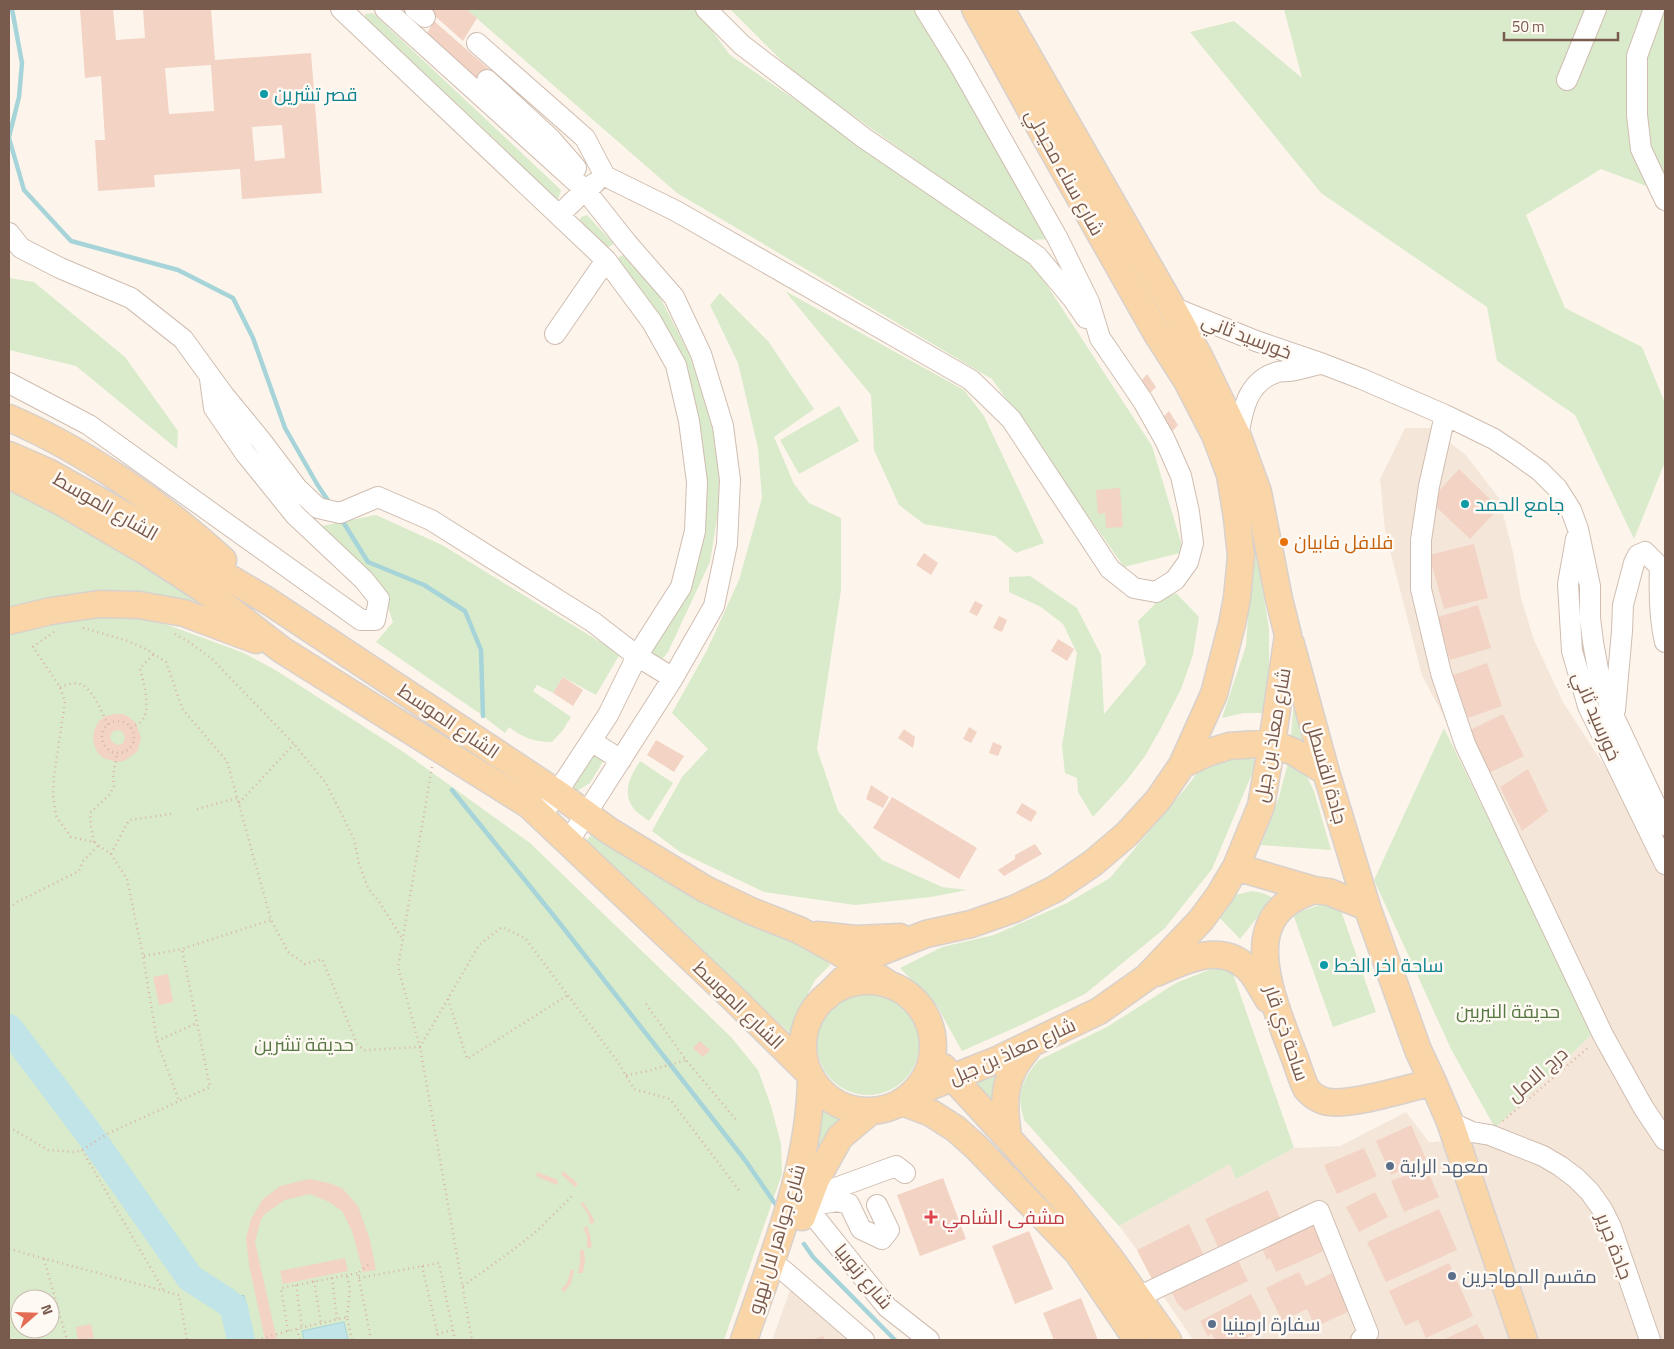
<svg xmlns="http://www.w3.org/2000/svg" width="1674" height="1349" font-family="'Titillium Web',Cairo,sans-serif">
	<style>
		.residential { fill: #f4e7da }
		.green { fill: #d9ebca; fill-rule: evenodd }
		.water { fill: #c0e4e7; stroke: #a6d4d9 }
		.lines { fill: none; stroke-linecap: round; stroke-linejoin: round }
		.stream { stroke: #a6d4d9; stroke-width: 4.5 }
		.river { stroke: #c0e4e7; stroke-width: 28 }
		.building { fill: #f2d3c4; fill-rule: evenodd }
		.minor-casing { stroke: #d0bdb0; stroke-width: 22 }
		.major-casing { stroke: #d9d1cd; stroke-width: 29 }
		.path { stroke: #d8b6a6; stroke-width: 2.5; stroke-dasharray: 1 4; stroke-linecap: butt }
		.minor { stroke: #fff; stroke-width: 20 }
		.major { stroke: #f9d5a7; stroke-width: 26 }
		.culture-dot { fill: #0f9aa8; stroke: #fff9f3; stroke-width: 2 }
		.food-dot { fill: #e8710a; stroke: #fff9f3; stroke-width: 2 }
		.service-dot { fill: #5c6f8a; stroke: #fff9f3; stroke-width: 2 }
		.health-dot { fill: #e0444e; stroke: #fff9f3; stroke-width: 2 }
		.labels { text-anchor: middle; stroke-width: 5; stroke-linejoin: round; paint-order: stroke }
		.culture-label { font-size: 19px; fill: #0d838f; stroke: #fff9f3; text-anchor: start }
		.street-label { font-size: 19px; fill: #795b4e; stroke: #fff9f3 }
		.food-label { font-size: 19px; fill: #c56008; stroke: #fff9f3; text-anchor: start }
		.park-label { font-size: 19px; fill: #567843; stroke: #fff9f3 }
		.service-label { font-size: 19px; fill: #4e5e75; stroke: #fff9f3; text-anchor: start }
		.health-label { font-size: 19px; fill: #be3a42; stroke: #fff9f3; text-anchor: start }
	</style>
	<rect width="100%" height="100%" fill="#fdf5ec"/>
	<path class="residential" d="M1405,428H1431L1465,454L1499,498L1513,552L1521,598L1534,640L1563,702L1665,859V1340H1193L1153,1281L1137,1250L1119,1226L1230,1163L1236,1179L1294,1148L1340,1146L1406,1112L1429,1142L1480,1140L1593,1033L1459,744L1422,676L1385,531L1380,479Z
		M790,1290L848,1340H772Z"/>
	<path class="green" d="M466,9H696L730,55L1006,244L1037,270L1152,446L1184,552L1124,567L992,379L677,193Z
		M730,9H918L1052,239L1030,240L938,176L796,75Z
		M1284,9H1665V193L1601,169L1526,215L1565,308L1642,347L1665,403V462L1634,539L1575,415L1497,361L1487,307L1321,193L1190,32L1234,21L1302,78Z
		M373,13L561,190L558,200L552,199L366,22L365,14Z
		M587,215L614,244L607,248L579,222L581,217Z
		M625,254L650,281L661,299L689,354L705,400L717,447L721,494L710,562L668,652L663,658H657L652,653L706,488L703,449L695,405L682,365L647,297L619,264V257Z
		M9,278L34,282L125,357L178,431L177,449L76,366L9,350Z
		M785,291L964,390L984,416L1044,543L1016,553L995,536L924,524L899,505L874,450L871,395Z
		M720,293L768,341L814,409L774,437L794,484L809,503L841,518V590L817,749L838,811L882,860L942,887L967,890L931,897L855,905L764,892L680,852L652,831L682,777L708,749L672,713L707,650L739,580L762,498L758,448L738,363L710,305Z
		M839,406L859,441L799,474L780,440Z
		M9,489L119,547L209,607L158,596L9,612Z
		M376,515L442,545L620,654L596,695L563,677L553,693L537,685L533,691L571,717L563,730L552,742C535,742 523,738 509,727L505,733L479,713L376,642L393,622L381,586L322,526Z
		M1247,525L1258,560L1269,629V713H1244L1222,718L1246,646L1251,571Z
		M1030,576L1077,608L1101,655L1104,714L1146,664L1138,621L1159,600L1176,593L1199,617L1193,655L1181,689L1161,728L1145,756L1127,780L1093,817L1078,792L1077,778L1065,773L1062,746L1077,653L1063,624L1041,607L1009,592V577Z
		M95,614L136,616L168,625L244,653L277,671L405,753L530,843L731,1037L758,1070L771,1106L781,1144L782,1174L724,1340H9V633ZM20,1299H50V1329H20Z
		M1294,701L1306,748L1291,735Z
		M1444,728L1593,1033L1495,1128L1451,1049L1374,880Z
		M591,749L605,758L590,783L577,791L572,786Z
		M1244,751L1257,762L1212,869L1165,928L1085,994L1021,1025L962,1051L937,1006L900,968L942,947L994,935L1067,903L1110,878L1184,790L1205,763Z
		M1289,759L1304,771L1314,791L1331,850L1261,845L1279,797Z
		M640,761L673,783L649,821C644,817 637,813 634,809C621,793 631,775 640,761Z
		M597,835L823,954L830,965L815,980L800,1009L792,1035L586,841L590,836Z
		M1252,891L1263,893L1273,898L1240,939L1217,915L1235,895Z
		M1337,899L1376,1012L1333,1027L1293,914Z
		M1219,966L1233,974L1294,1148L1236,1179L1230,1164L1119,1226L1024,1120C1023,1114 1020,1106 1020,1100C1020,1085 1029,1071 1039,1060L1107,1027L1176,983Z
		M817 1044a51 51 0 1 1 102 0a51 51 0 1 1-102 0Z
		M997,1069L993,1089L995,1111L975,1082Z
		M818,1105L829,1115L844,1117L813,1158Z"/>
	<path class="water" d="M244,1295L254,1340H229L222,1309L232,1299Z
		M344,1322L348,1340H304L302,1331Z"/>
	<g class="lines">
		<path class="stream" d="M9,137L19,97L22,63L12,9
			M9,138L24,190L71,241L178,270L233,298L253,338L285,428L317,484L331,505
			M340,517L368,562L424,585L465,611L481,650L483,716
			M452,790L554,916L745,1160L776,1205
			M804,1244L813,1257L895,1340"/>
		<path class="river" d="M9,1028L87,1131L190,1278L226,1301L234,1308L241,1340"/>
	</g>
	<path class="building" d="M80,9H113L116,40L145,38L143,9H211L215,60L311,53L322,193L242,199L240,169L154,175L155,187L98,191L95,140H105L101,76L85,78ZM211,65L214,111L169,114L165,68ZM282,125L285,158L255,161L252,127Z
		M427,9H466L477,18L463,41Z
		M434,21L490,70L481,86L427,33Z
		M1147,374L1156,387L1150,393L1142,380Z
		M1169,411L1178,425L1169,435L1164,416Z
		M1459,469L1499,508L1470,539L1430,501Z
		M1120,488L1123,527L1106,528L1105,513L1098,514L1096,490Z
		M1474,544L1488,598L1444,609L1429,555Z
		M924,553L938,563L931,575L916,565Z
		M975,601L983,605L977,616L969,612Z
		M1478,605L1491,648L1450,660L1438,617Z
		M999,616L1007,620L1002,632L993,628Z
		M1058,639L1074,649L1067,661L1051,651Z
		M1487,663L1502,706L1468,718L1453,675Z
		M563,677L583,690L573,706L553,693Z
		M114,714H123L130,718L136,723L141,738L137,752L124,761L117,762L103,758L97,752L94,744L93,736L95,728L99,721L106,716ZM117,730L122,731L125,738L122,744L118,745L112,742L110,737L112,732Z
		M1503,714L1524,756L1489,773L1468,731Z
		M969,727L977,732L971,743L963,739Z
		M904,729L915,737L913,748L898,738Z
		M656,740L684,756L674,772L647,755Z
		M993,742L1002,746L998,756L989,753Z
		M1528,769L1548,811L1522,831L1500,787Z
		M871,785L889,797L883,808L866,799Z
		M892,797L977,848L959,879L873,828Z
		M1022,803L1037,812L1031,822L1016,813Z
		M1035,844L1042,854L1004,876L998,870L1015,859V855Z
		M168,974L173,1002L159,1005L153,977Z
		M700,1041L710,1050L703,1057L693,1048Z
		M1411,1125L1426,1159L1391,1175L1376,1141Z
		M1364,1148L1377,1176L1337,1194L1324,1165Z
		M1426,1167L1439,1197L1404,1212L1391,1181Z
		M563,1171L578,1184L575,1187L561,1174Z
		M537,1172L558,1180L557,1185L536,1176Z
		M943,1178L966,1239L920,1256L897,1195Z
		M309,1179L329,1183L342,1188L358,1206L370,1240L376,1270L363,1272L352,1231L342,1211L329,1202L310,1194L285,1200L266,1213L261,1219L255,1242L277,1340H265L249,1265L246,1238L251,1219L263,1199L280,1186Z
		M1268,1190L1280,1218L1218,1247L1205,1219Z
		M1375,1192L1388,1217L1359,1232L1346,1207Z
		M583,1202L589,1211L595,1222L590,1224L588,1214L581,1204Z
		M1439,1209L1457,1250L1386,1282L1367,1242Z
		M1312,1223L1324,1251L1276,1272L1270,1258L1267,1260L1261,1246Z
		M1189,1224L1204,1256L1153,1281L1137,1250Z
		M587,1226L590,1235L592,1247L587,1248V1236L583,1228Z
		M1029,1231L1053,1289L1015,1304L992,1246Z
		M580,1250H584L585,1260L583,1273H578L580,1261Z
		M345,1258L348,1271L283,1284L280,1271Z
		M1237,1258L1248,1281L1185,1311L1177,1303L1171,1290Z
		M1449,1263L1473,1316L1426,1338L1418,1320L1405,1326L1389,1291Z
		M571,1270H574L571,1283L564,1292L561,1290L567,1283Z
		M1299,1272L1306,1286L1334,1272L1352,1310L1315,1327L1307,1309L1282,1321L1266,1288Z
		M1251,1294L1268,1327L1243,1340H1215L1211,1333L1208,1337L1200,1321Z
		M1081,1298L1098,1340H1054L1043,1313Z
		M91,1324L94,1338L78,1340L76,1327Z
		M1477,1324L1485,1340H1443Z
		M823,1336L825,1340H811Z"/>
	<g class="lines">
		<g class="minor-casing">
			<path id="minor" d="M341,9L606,260L652,322L676,365L689,421L697,482L695,531L681,587L637,656L608,715L541,817
				M385,9L585,190L627,243L674,297L701,354L723,426L730,480L727,544L714,606L673,678L568,842
				M415,9L425,17
				M706,9L742,45L864,138L1037,256L1073,299L1086,318
				M1654,9L1637,56V115L1641,149L1665,200
				M477,43L585,138L605,176L676,211L971,380L1011,419L1110,569L1134,588L1156,592L1175,580L1188,562L1193,543L1189,512L1181,476L1165,440L1143,401L1100,338L1089,302L1058,239L959,64L925,9
				M487,80L550,138L576,168
				M1567,80L1596,9
				M559,215L585,190L595,183
				M9,233L21,248L60,268L131,298L183,339L223,394L260,439L297,488L318,508L340,513L378,497L431,520L593,622L637,656L673,678
				M1172,307L1256,341L1323,364L1362,379L1445,415L1494,439L1515,453L1540,471L1557,488L1571,510L1578,529L1590,586V618L1593,642L1599,675L1614,717L1665,825
				M555,334L606,260
				M9,383L89,425L361,620H375L379,599L364,580L295,515L245,453L214,408L210,379
				M1445,415L1429,486L1421,540V589L1441,673L1465,744L1603,1035L1643,1107L1665,1140
				M1238,437C1242,412 1247,382 1275,373C1279,371 1285,371 1290,371C1300,369 1311,366 1321,364
				M1576,539L1568,584L1572,651L1588,706L1665,864
				M1615,710L1622,631L1623,605L1634,563L1638,555L1645,552L1660,567C1659,592 1659,617 1665,642
				M591,741L621,760
				M1450,1122L1472,1132L1490,1135L1543,1156L1560,1166L1576,1178L1590,1192L1602,1209L1611,1227L1650,1340
				M814,1196L896,1166L905,1173
				M806,1206L887,1307L929,1340
				M806,1206L838,1201L849,1204L861,1229L882,1239L889,1230L877,1205
				M783,1270L864,1340
				M1138,1297L1319,1211L1368,1333L1361,1340"/>
		</g>
		<g class="major-casing">
			<path id="major" d="M9,418C84,450 163,505 223,560
				M9,455L48,472L128,517L268,601L557,793L611,832L705,889L751,911L799,930L839,952L890,985
				M9,475L63,503L145,551L203,589L282,650L529,805L734,999L809,1073
				M9,621L51,611L99,604L139,605L184,613L256,640
				M1291,644L1326,772L1367,907
				M1182,765L1207,753L1229,746L1272,743L1294,752L1326,772
				M1236,867L1314,890
				M1314,890L1329,892L1367,907L1418,1050L1433,1082C1409,1088 1345,1108 1324,1101C1318,1099 1310,1094 1306,1088C1301,1078 1298,1066 1294,1056C1281,1022 1255,963 1269,927C1277,906 1294,897 1314,890Z
				M817,935L856,939L900,937
				M1156,973C1188,959 1225,940 1252,973C1258,981 1263,991 1268,999
				M803 1046a65 65 0 1 1 130 0a65 65 0 1 1-130 0Z
				M826,997L858,965L878,953L926,934L971,924L1014,909L1055,889L1093,863L1127,834L1158,800L1182,765L1214,694L1232,624L1237,598L1241,556L1237,518L1230,475L1215,435L1187,381L1157,334L1046,138L975,9
				M943,1067L1060,1195L1110,1258L1168,1340
				M1433,1082L1450,1122L1524,1340
				M914,1093L997,1060L1099,1011L1147,977L1201,920L1220,894L1236,867L1261,806L1272,743L1288,635L1279,599L1258,492L1238,437L1199,356L1172,307L1001,9
				M902,1102L931,1113L956,1129L976,1147L1078,1253L1137,1340
				M1008,1136C1005,1114 1002,1091 1013,1070C1017,1061 1025,1052 1031,1044
				M802,1217L816,1180L840,1137L871,1111
				M744,1340C773,1255 810,1168 811,1077"/>
		</g>
		<path class="path" d="M83,628L128,641L146,649L166,662L183,710L227,761L271,920L288,952L305,964L322,959L357,1044L364,1050L420,1047L479,945L502,927L525,938L618,1062L634,1089L670,1099L741,1193
			M54,632L33,647L60,687L65,702L54,775L53,795L56,816L71,837L94,842L111,854L127,879L143,956L157,1041L179,1101
			M175,634L189,642L212,659L294,744L326,783L354,839L359,863L368,888L380,903L403,940
			M60,687C66,685 74,682 80,684C93,688 102,713 108,725
			M102 737a16 16 0 1 1 32 0a16 16 0 1 1-32 0Z
			M131,728C135,725 141,723 143,719C151,707 143,681 140,668L154,654
			M432,767L398,967L420,1047L472,1340
			M239,803L294,744
			M197,809L237,798
			M94,842L91,827L90,813L109,795L114,787L113,775L117,754
			M111,854L129,820L171,814
			M9,908L17,902L79,871L83,861L99,845
			M144,956L182,949
			M448,999L467,1059L568,995
			M646,1004L686,1060L738,1122
			M157,1041L197,1023
			M626,1075L648,1071L686,1060
			M1503,1121L1590,1046
			M9,1127L48,1150L75,1152L82,1150L107,1134L210,1087L182,949L271,920
			M82,1150L164,1291
			M9,1249L179,1295L187,1340
			M44,1259L67,1340
			M368,1265L358,1273L371,1340
			M422,1266L439,1340
			M332,1278L337,1319
			M359,1278L439,1263L455,1340
			M314,1281L321,1323
			M296,1285L302,1327
			M463,1286L513,1250L538,1230L574,1194
			M347,1317L350,1289L347,1275
			M297,1329L300,1340
			M288,1331L281,1288L358,1273
			M437,1334L453,1330
			M257,1340L288,1331L347,1317L352,1340"/>
		<use href="#minor" class="minor"/>
		<use href="#major" class="major"/>
	</g>
	<g class="culture-dot">
		<circle cx="264" cy="94" r="5"/>
		<circle cx="1465" cy="504" r="5"/>
		<circle cx="1324" cy="965" r="5"/>
	</g>
	<circle class="food-dot" cx="1284" cy="542" r="5"/>
	<g class="service-dot">
		<circle cx="1390" cy="1166" r="5"/>
		<circle cx="1452" cy="1276" r="5"/>
		<circle cx="1212" cy="1324" r="5"/>
	</g>
	<path class="health-dot" d="M928.5 1209.5h5v5h5v5h-5v5h-5v-5h-5v-5h5z"/>
	<g class="labels">
		<g class="culture-label">
			<text x="274" y="101">قصر تشرين</text>
			<text x="1475" y="511">جامع الحمد</text>
			<text x="1334" y="972">ساحة اخر الخط</text>
		</g>
		<g class="street-label">
			<text transform="translate(1065 172) rotate(61)" y="7">شارع سناء محيدلي</text>
			<text transform="translate(1247 336) rotate(21)" y="7">خورسيد ثاني</text>
			<text transform="translate(106 506) rotate(30)" y="7">الشارع الموسط</text>
			<text transform="translate(1597 716) rotate(67)" y="7">خورسيد ثاني</text>
			<text transform="translate(449 721) rotate(34)" y="7">الشارع الموسط</text>
			<text transform="translate(1272 735) rotate(-80)" y="7">شارع معاذ بن جبل</text>
			<text transform="translate(1327 772) rotate(74)" y="7">جادة القسطل</text>
			<text transform="translate(739 1005) rotate(44)" y="7">الشارع الموسط</text>
			<text transform="translate(1287 1033) rotate(71)" y="7">ساحة ذي قار</text>
			<text transform="translate(1012 1051) rotate(-24)" y="7">شارع معاذ بن جبل</text>
			<text transform="translate(1537 1074) rotate(-41)" y="7">درج الامل</text>
			<text transform="translate(776 1239) rotate(-73)" y="7">شارع جواهر لال نهرو</text>
			<text transform="translate(1615 1246) rotate(69)" y="7">جادة جرير</text>
			<text transform="translate(864 1276) rotate(50)" y="7">شارع زنوبيا</text>
		</g>
		<g class="food-label">
			<text x="1294" y="549">فلافل فابيان</text>
		</g>
		<g class="park-label">
			<text x="1508" y="1018">حديقة النيربين</text>
			<text x="304" y="1051">حديقة تشرين</text>
		</g>
		<g class="service-label">
			<text x="1400" y="1173">معهد الراية</text>
			<text x="1462" y="1283">مقسم المهاجرين</text>
			<text x="1222" y="1331">سفارة ارمينيا</text>
		</g>
		<g class="health-label">
			<text x="942" y="1224">مشفى الشامي</text>
		</g>
	</g>
	<rect width="1674" height="1349" fill="none" stroke="#795b4e" stroke-width="20"/>
	<g transform="translate(35 1314) rotate(70)"><circle r="24" fill="#fff9f3" stroke="#c9bab1"/>
	<path d="M0-4L9 19L0 12L-9 19Z" fill="#e36c54"/>
	<text y="-8" font-size="14" font-weight="bold" text-anchor="middle" fill="#795b4e">N</text>
	</g>
	<path d="M1504 32v8h114v-8" fill="none" stroke="#795b4e" stroke-width="2.5"/>
	<text x="1512" y="32" font-size="15" fill="#795b4e" stroke="#fff9f3" stroke-width="4" paint-order="stroke">50 m</text>
</svg>
